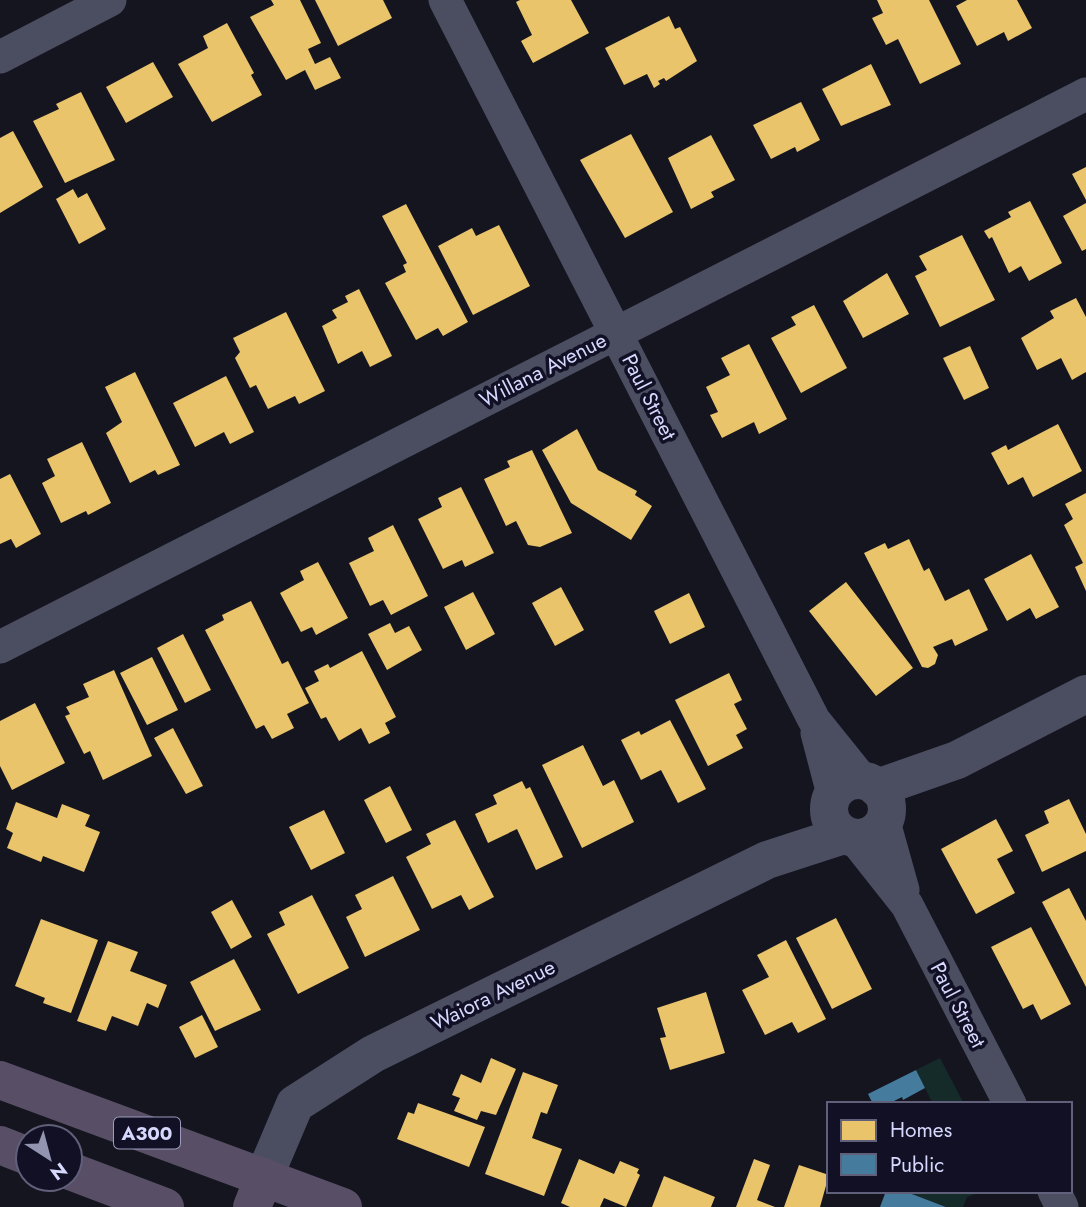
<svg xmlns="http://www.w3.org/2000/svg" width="1086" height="1207" font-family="Jost,sans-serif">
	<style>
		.green { fill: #142b29 }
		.homes { fill: #e9c46a }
		.public { fill: #457b9d }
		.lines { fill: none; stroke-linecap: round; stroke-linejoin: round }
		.minor { stroke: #4b4d61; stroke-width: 33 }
		.tertiary { stroke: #4b4d61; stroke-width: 38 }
		.trunk { stroke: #584e66; stroke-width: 38 }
		.labels { text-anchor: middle; stroke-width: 7; stroke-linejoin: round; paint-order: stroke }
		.shield { fill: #111025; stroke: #9c9cbc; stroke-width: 2 }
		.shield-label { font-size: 19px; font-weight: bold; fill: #d7d8fd }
		.street-label { font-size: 21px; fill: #d7d8fd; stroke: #111025 }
	</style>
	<rect width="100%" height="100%" fill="#151520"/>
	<path class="green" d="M940,1058L964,1104H933L916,1070Z
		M904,1191H983L967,1197L963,1207H947Z"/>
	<path class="homes" d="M271,0H300L321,43L308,49L315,64L330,57L341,78L315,90L305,70L286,80L250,17L274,5Z
		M315,0H383L392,18L338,46Z
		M520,0H571L589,33L533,63L521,41L532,35L516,2Z
		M877,0H929L961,64L920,84L898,39L886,45L872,18L883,13Z
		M967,0H1017L1032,28L1008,41L1004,32L977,46L956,6Z
		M669,16L675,29L680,27L697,61L666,81L664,78L658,81L660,84L654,88L647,74L624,85L605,48Z
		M227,23L254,73L251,75L262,95L212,122L178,64L208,48L203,36Z
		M153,62L173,97L126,123L106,87Z
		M871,64L891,105L841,126L822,89Z
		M81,92L115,160L65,183L33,121L59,109L56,104Z
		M801,102L820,140L797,152L795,147L771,159L753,125Z
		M13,131L43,187L0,213V138Z
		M631,134L673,212L625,238L580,160Z
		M711,135L735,180L711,192L714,197L691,209L668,158Z
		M1086,167V200L1072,174Z
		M73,189L78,198L87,193L106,229L79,244L56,199Z
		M1030,201L1062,263L1029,281L1021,266L1009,273L992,237L989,239L984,231L1011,217L1008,212Z
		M1086,203V249L1082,251L1063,216Z
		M406,204L468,322L443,336L438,328L416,340L385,283L406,272L403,265L407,263L382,216Z
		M499,225L530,286L473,315L438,246L472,228L476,236Z
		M962,235L995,300L940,327L915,276L927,270L919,256Z
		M887,273L909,314L863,338L843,301Z
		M359,289L392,356L370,367L362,351L338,364L322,326L337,318L332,310L348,302L345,296Z
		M1076,298L1086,317V372L1072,380L1061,358L1037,370L1021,338L1054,318L1050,311Z
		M814,305L847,368L801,393L771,338L796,325L791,317Z
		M286,312L325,391L299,404L295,396L268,409L256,385L250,388L235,358L240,352L233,338Z
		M749,344L787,419L759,434L754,422L722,438L710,415L718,412L706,387L730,375L721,358Z
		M970,346L989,388L964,400L943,358Z
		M135,372L180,465L158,475L155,470L130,483L106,433L122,422L105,387Z
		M226,376L254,432L230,444L224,432L195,447L173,403Z
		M1058,424L1082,471L1033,497L1023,477L1008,485L991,453L1006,445L1008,450Z
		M577,429L598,470L637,491L635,495L652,506L631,540L571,503L542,450Z
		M82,442L111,503L88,515L86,511L61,523L42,483L55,476L47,459Z
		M532,450L572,533L540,547L528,545L516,521L506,526L484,479L510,467L507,461Z
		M10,474L41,534L16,548L11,539L0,544V479Z
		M461,487L494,553L465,567L462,560L443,569L418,519L442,507L438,498Z
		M1086,493V591L1075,567L1083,563L1064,525L1073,519L1065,504Z
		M393,525L428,596L391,615L383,600L370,606L349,563L374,551L368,538Z
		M909,539L924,571L929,568L945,601L969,589L988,630L955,646L952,639L933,647L938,655L935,664L928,668L922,667L864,553L885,543L888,549Z
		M1031,554L1059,607L1036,619L1030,608L1007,621L984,579Z
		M318,562L348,618L316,635L312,627L301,632L280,593L304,580L300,571Z
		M846,582L913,668L876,696L809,611Z
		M561,587L584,630L555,646L532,603Z
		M473,592L495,634L466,650L444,607Z
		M689,593L705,627L670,644L654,611Z
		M251,601L282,664L288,661L309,703L287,714L294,728L272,739L264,725L256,729L205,630L224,620L222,615Z
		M390,623L395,633L409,626L422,650L387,670L368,634Z
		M183,634L211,690L185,703L157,648Z
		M362,651L396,717L385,723L390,733L369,744L361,728L339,741L326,717L321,719L305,688L319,681L314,671L328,664L330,668Z
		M152,657L178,710L147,725L120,673Z
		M114,670L152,756L103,780L90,751L84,754L65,716L70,714L66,707L89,697L83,684Z
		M729,673L742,700L734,704L747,729L736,735L743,748L708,766L675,700Z
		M35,703L65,763L12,790L0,766V721Z
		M670,720L706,789L678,803L661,770L641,780L621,740L639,731L641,735Z
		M173,728L203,786L186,794L154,738Z
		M583,745L603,786L614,780L634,822L582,848L542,765Z
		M522,781L526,789L530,787L563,857L536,870L517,829L488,843L475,814L497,804L493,795Z
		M390,786L412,830L386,843L364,800Z
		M1069,799L1086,834V851L1042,872L1025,835L1049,823L1044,811Z
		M16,802L57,818L62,804L90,815L85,826L100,832L84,872L43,856L41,862L7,848L13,833L6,829Z
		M324,810L345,853L311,870L289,827Z
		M996,819L1013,851L997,859L1015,893L976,914L941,849Z
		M455,820L494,897L469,910L461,895L432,909L406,857L431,844L426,834Z
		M393,876L420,930L365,957L346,917L362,909L355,895Z
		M1069,888L1086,921V987L1042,902Z
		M312,895L349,968L298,994L267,934L285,925L279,912Z
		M232,900L252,937L231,949L211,912Z
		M836,918L872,989L832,1009L796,938Z
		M41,919L98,940L71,1013L43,1003L45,998L15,986Z
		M1031,927L1071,1004L1041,1020L1033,1004L1023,1009L991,947Z
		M786,940L826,1019L798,1033L792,1022L765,1035L742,990L769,977L757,955Z
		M108,941L138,952L130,971L167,985L158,1008L147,1003L138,1026L112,1016L106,1031L77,1021Z
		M234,959L261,1010L215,1031L190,982Z
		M706,992L725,1053L670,1070L660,1038L666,1037L657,1008Z
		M202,1015L218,1047L195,1058L179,1027Z
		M491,1058L516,1069L496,1115L481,1111L477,1120L454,1111L460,1098L452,1095L461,1074L481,1083Z
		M523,1072L558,1085L547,1114L541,1112L532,1138L562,1149L544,1196L485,1174Z
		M418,1103L485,1127L469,1167L397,1139L408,1112L414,1114Z
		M579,1159L614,1174L620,1161L639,1169L637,1173L640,1175L626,1207L604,1198L600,1207H570L561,1203Z
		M754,1159L770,1165L757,1200L775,1207H736Z
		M799,1165L829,1175L820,1207H784Z
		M664,1176L715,1197L711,1207H652Z"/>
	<path class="public" d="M916,1070L925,1088L903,1100L902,1097L888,1104H873L868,1094Z
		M886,1191H904L946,1207H880Z"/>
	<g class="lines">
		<path class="minor" d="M445,0L814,720L863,781
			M0,57L110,0
			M0,647L1086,94
			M817,733L833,794
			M884,822L903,890
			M854,838L907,905L1010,1104
			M1054,1191L1062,1207"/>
		<path class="tertiary" d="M829 809a29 29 0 1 1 58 0a29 29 0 1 1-58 0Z
			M877,788L957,760L1086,694
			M264,1177L295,1104L373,1054L767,860L844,835"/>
		<path class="trunk" d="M0,1080L343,1207
			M0,1145L28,1156
			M70,1171L165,1207
			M252,1207L264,1177"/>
	</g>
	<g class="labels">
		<rect class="shield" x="114" y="1117.5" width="66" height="31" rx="5"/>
		<g class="shield-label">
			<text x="147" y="1140">A300</text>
		</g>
		<g class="street-label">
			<text transform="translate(543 370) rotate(-27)" y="7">Willana Avenue</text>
			<text transform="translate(649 397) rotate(63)" y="7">Paul Street</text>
			<text transform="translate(493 995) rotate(-26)" y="7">Waiora Avenue</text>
			<text transform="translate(958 1005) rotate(62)" y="7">Paul Street</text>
		</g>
	</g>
	<rect x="827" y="1102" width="245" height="91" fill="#111025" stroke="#60607b" stroke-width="2"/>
	<rect x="841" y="1120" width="35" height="21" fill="#e9c46a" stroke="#60607b" stroke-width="2"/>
	<text x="890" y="1137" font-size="21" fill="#d7d8fd">Homes</text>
	<rect x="841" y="1154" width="35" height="21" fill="#457b9d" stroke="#60607b" stroke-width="2"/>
	<text x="890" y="1172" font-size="21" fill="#d7d8fd">Public</text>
	<g transform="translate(49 1158) rotate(144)"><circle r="33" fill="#111025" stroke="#60607b" stroke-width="2"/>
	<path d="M0-5L12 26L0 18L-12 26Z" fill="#9394b0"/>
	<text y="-10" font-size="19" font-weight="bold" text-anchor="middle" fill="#d7d8fd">N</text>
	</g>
</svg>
